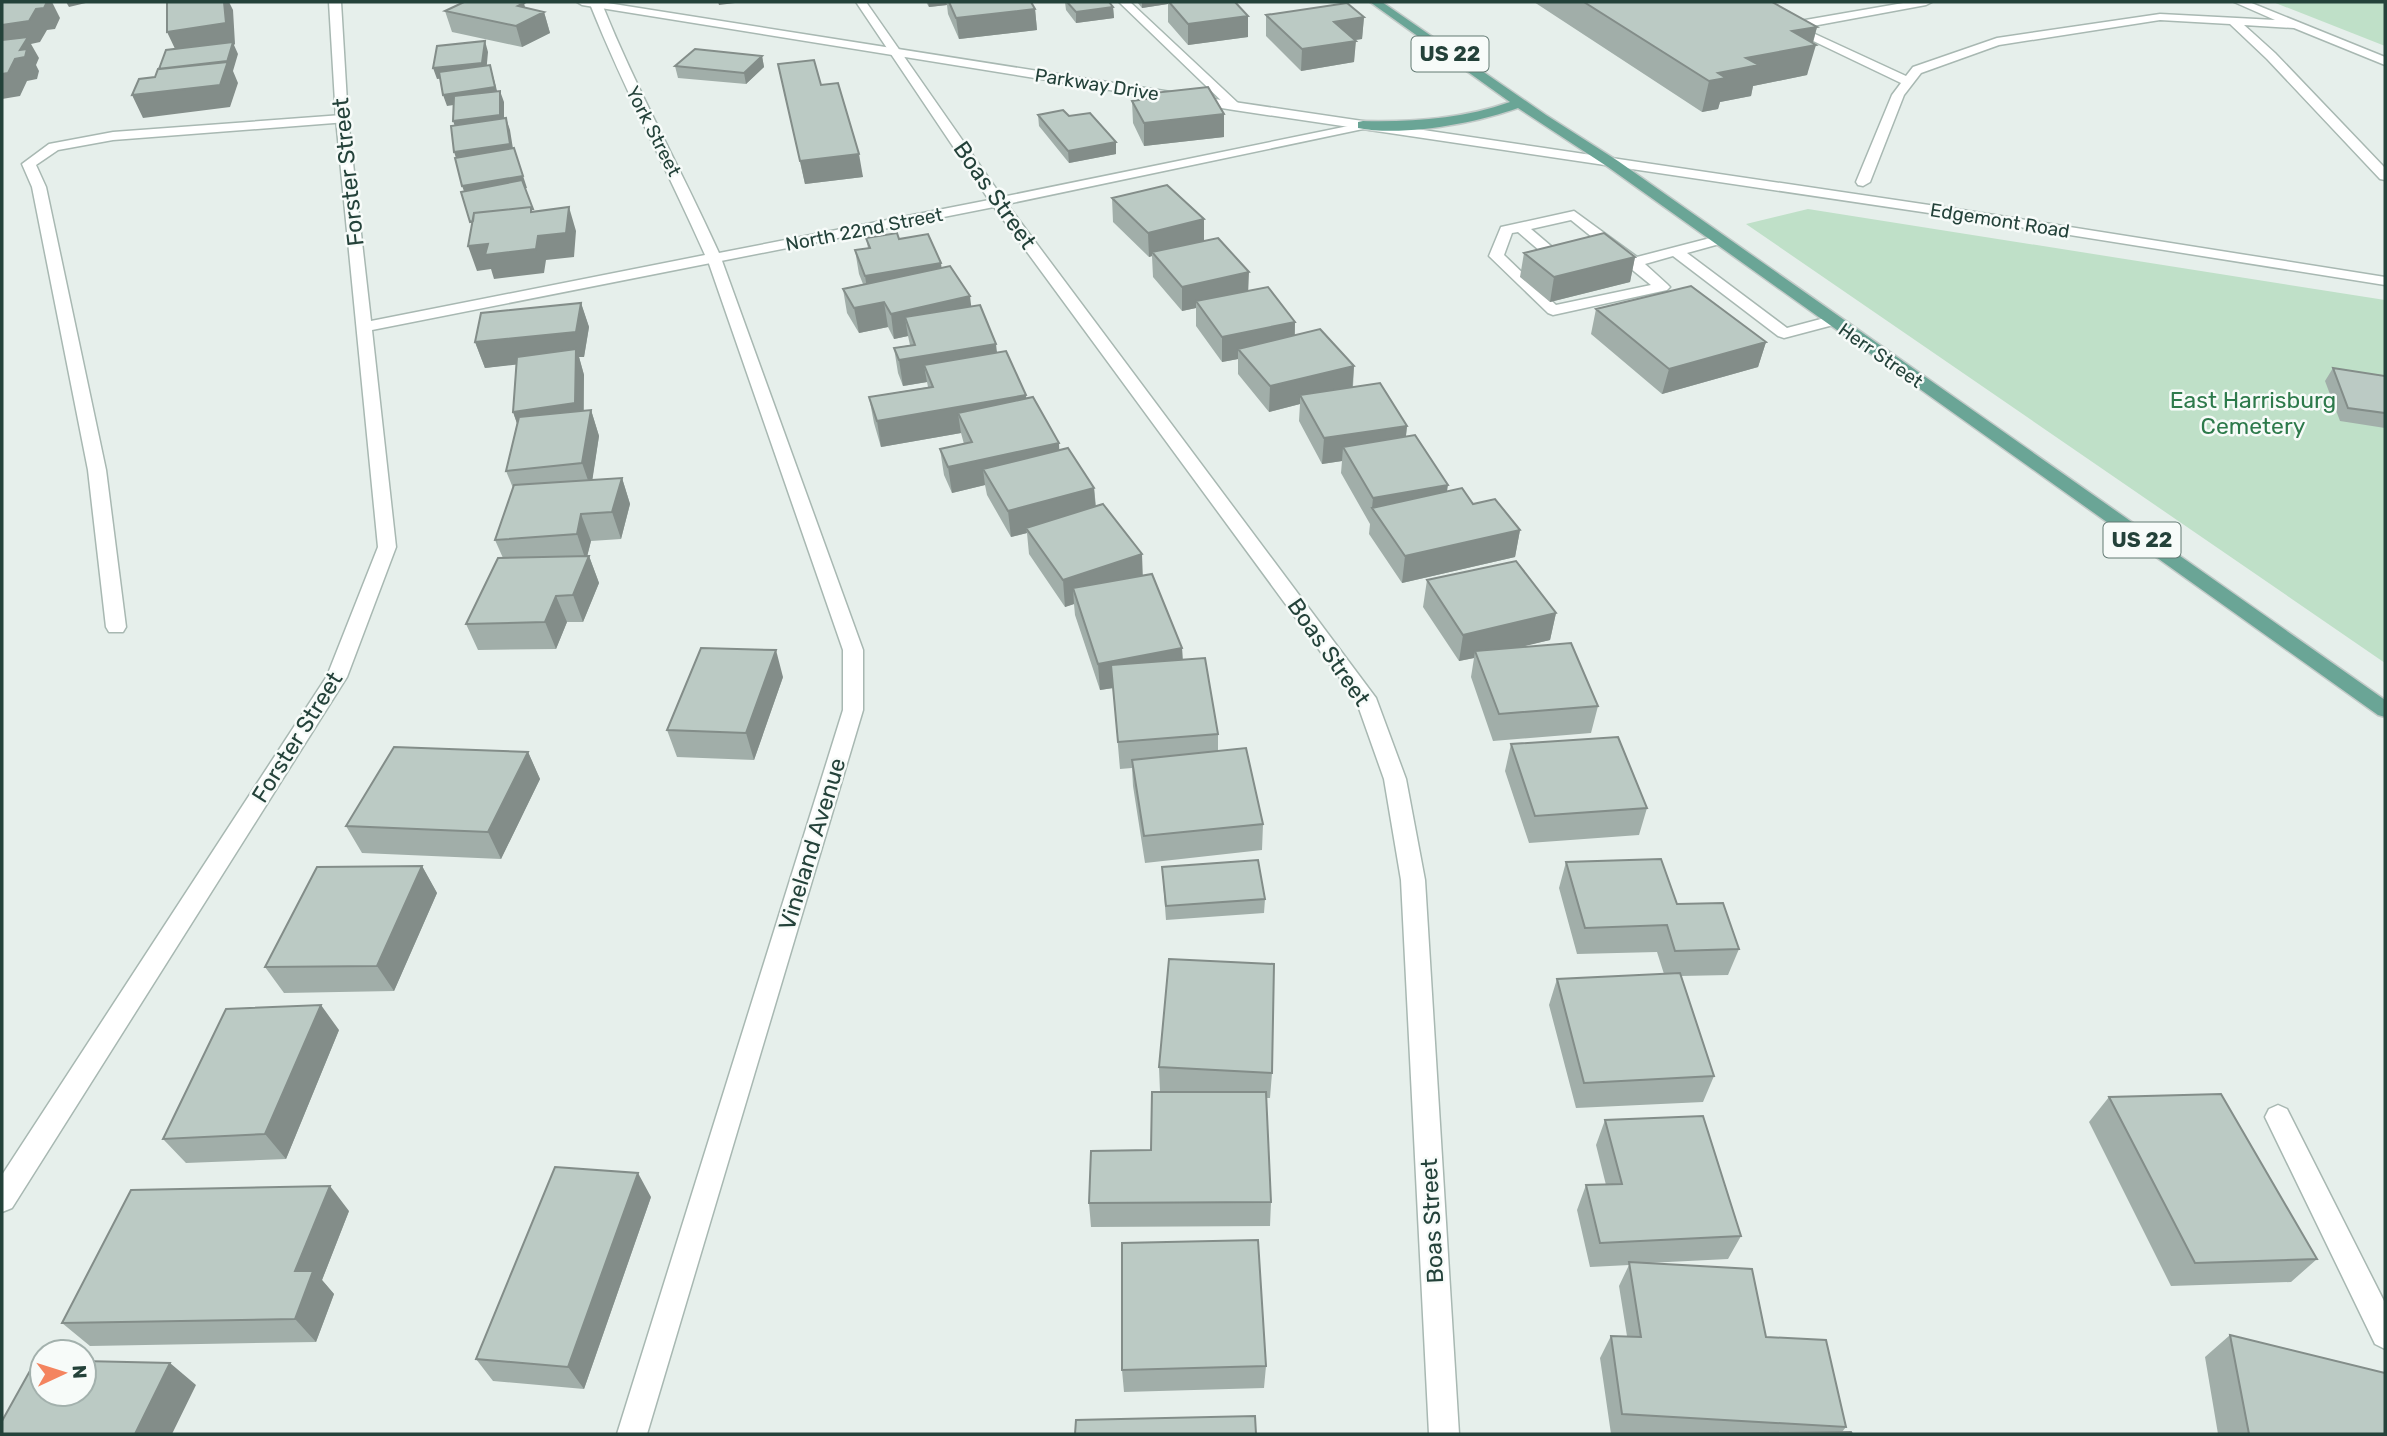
<svg xmlns="http://www.w3.org/2000/svg" width="2387" height="1436" font-family="Rubik,sans-serif">
	<style>
		.green { fill: #bfe0c8 }
		.lines { fill: none; stroke-linecap: round; stroke-linejoin: round }
		.service-casing { stroke: #a8b8b2; stroke-width: 3 }
		.minor-casing { stroke: #a8b8b2; stroke-width: 3 }
		.tertiary-casing { stroke: #a8b8b2; stroke-width: 3 }
		.primary-casing { stroke: #c2cac8; stroke-width: 3 }
		.service { fill: #fff; fill-rule: evenodd }
		.minor { fill: #fff; fill-rule: evenodd }
		.tertiary { fill: #fff; fill-rule: evenodd }
		.primary { fill: #6aa596; fill-rule: evenodd }
		.wall { fill: #a1aea9 }
		.shaded-wall { fill: #838d89 }
		.building { fill: #bbcac4; stroke: #838d89; stroke-width: 2 }
		.labels { text-anchor: middle; stroke-width: 5; stroke-linejoin: round; paint-order: stroke }
		.far-street-label { font-size: 19px; fill: #24423a; stroke: #f7fbf9 }
		.shield { fill: #f7fbf9; stroke: #637a73; stroke-width: 2 }
		.shield-label { font-size: 21px; font-weight: bold; fill: #24423a }
		.street-label { font-size: 23px; fill: #24423a; stroke: #f7fbf9 }
		.park-label { font-size: 23px; fill: #2d7a4b; stroke: #f7fbf9 }
	</style>
	<rect width="100%" height="100%" fill="#e6efeb"/>
	<path class="green" d="M2273,2H2385V46Z
		M1808,209L2385,300V663L1746,224Z"/>
	<g class="lines">
		<g class="service-casing">
			<path id="service" d="M1119,2H1130L1238,103V109H1230Z
				M1909,2H1932L1926,5L1802,28L1906,76L1913,67L1997,38L2160,14L2275,20L2234,2H2249L2385,57V65L2294,28L2244,25L2275,53L2385,168V180L2380,179L2267,59L2230,24L2160,20L1999,45L1921,73L1904,95L1870,182L1863,186L1858,185L1856,182L1892,95L1901,83L1782,26L1788,23Z
				M342,115L348,119L347,122L113,140L58,150L36,165L46,187L106,470L126,627L123,632H109L106,627L88,470L32,187L22,164L49,144L113,132Z
				M1574,211L1637,257L1718,236L1723,237L1725,240L1723,243L1687,253L1787,328L1832,316L1840,321L1837,324L1784,338L1778,336L1673,256L1645,264L1667,284L1670,287L1667,290L1553,315L1548,313L1489,256L1501,227ZM1571,220L1651,285L1556,305L1504,255L1512,233L1518,232L1561,269H1571L1573,266L1571,263L1531,229Z
				M714,254L721,258L863,650V710L647,1434H617L843,710V650L707,258Z
				M2278,1105L2287,1109L2385,1303V1349L2375,1344L2265,1117L2269,1109Z"/>
		</g>
		<g class="minor-casing">
			<path id="minor" d="M329,2H341L348,119L371,321L705,255C668,171 624,90 590,4L592,2L602,4C636,89 681,169 719,253L989,200L856,2H866L1002,197L1368,122V128L1363,129L1007,204L1376,698L1406,779L1425,880L1459,1434H1429L1401,880L1384,779L1356,700L994,207L372,330L396,547L347,677L12,1208L2,1212V1175L327,676L378,547L336,119Z"/>
		</g>
		<g class="tertiary-casing">
			<path id="tertiary" d="M577,2H601L1234,102L1956,209L2385,277V285L1956,217L1234,110L582,5Z"/>
		</g>
		<g class="primary-casing">
			<path id="primary" d="M1370,2H1382L1546,115L1618,161L2385,700V717L2378,715L1608,167L1518,108C1476,123 1403,137 1358,128V122L1363,121C1413,122 1462,119 1510,102Z"/>
		</g>
		<use href="#service" class="service"/>
		<use href="#minor" class="minor"/>
		<use href="#tertiary" class="tertiary"/>
		<use href="#primary" class="primary"/>
	</g>
	<path class="wall" d="M926,2H1031L1035,9L1037,30L959,39L948,14L947,5L929,7Z
		M1065,2H1109L1113,7L1114,18L1076,23L1066,10Z
		M1137,2H1235L1248,16V37L1188,45L1168,22V4L1142,8Z
		M1534,2H1772L1817,27L1813,43L1807,75L1753,86L1751,96L1720,102L1718,109L1702,112Z
		M525,8L544,12L550,33L522,47L452,32L445,11Z
		M1266,15L1364,17L1362,39L1355,40L1354,62L1301,71L1266,36Z
		M762,56L764,67L746,84L678,78L675,66Z
		M778,64L821,85L863,177L805,184Z
		M1144,94L1224,114V137L1144,146L1133,123L1132,101L1144,99Z
		M1038,115L1069,116L1116,142V154L1069,163L1039,126Z
		M1112,198L1204,241L1249,291L1295,322V335L1354,366L1353,387L1407,426L1406,436L1447,492L1473,504L1520,530L1515,557L1402,583L1369,534L1370,524L1341,473L1342,461L1322,464L1299,421L1300,404L1269,412L1238,374V359L1222,362L1196,326V308L1182,311L1153,277L1152,256L1149,257L1113,222Z
		M866,238L899,239L941,268L971,306L997,352L1059,450L1094,488L1096,506L1143,576L1182,648L1183,660L1218,734V751L1263,824L1262,850L1145,863L1133,786L1132,768L1120,769L1113,688L1100,690L1075,615L1074,604L1065,607L1029,554L1027,533L1011,537L987,495L985,485L952,493L944,475L940,449L964,444L961,433L881,447L874,423L869,397L928,387L927,382L903,386L898,373L894,348L910,345L908,336L894,339L888,327L859,333L847,313L843,289L863,284L859,274L855,250L868,248Z
		M1524,253L1635,257L1630,282L1550,302L1520,277Z
		M581,303L589,327L584,357H579L584,375V411L591,410L599,436L592,480L622,478L630,504L621,539L591,541L587,556H589L599,583L583,622H567L556,649L478,650L466,624L503,558L495,540L513,488L506,471L517,423L513,412L516,364L485,368L475,342Z
		M1596,309L1766,342L1758,367L1662,394L1591,334Z
		M2333,368L2385,376V428L2340,421L2325,381Z
		M1427,580L1556,613L1550,640L1519,647L1598,706L1591,733L1493,741L1471,677L1474,658L1459,661L1423,607Z
		M783,677L754,760L677,757L667,730Z
		M1511,744L1647,808L1639,835L1529,843L1505,771Z
		M528,752L540,779L501,859L362,853L346,826Z
		M1566,862L1677,904L1739,949L1728,975L1681,976L1714,1076L1703,1102L1576,1108L1549,1005L1557,979L1664,974L1657,952L1577,954L1559,888Z
		M422,866L437,893L394,991L284,993L265,967Z
		M1162,867L1265,899L1264,913L1166,920Z
		M339,1030L286,1159L186,1163L163,1139Z
		M1159,1067L1272,1073L1270,1098H1266L1271,1202L1270,1226L1091,1227L1089,1203L1151,1150L1160,1092Z
		M2109,1097L2317,1259L2291,1282L2171,1286L2089,1122Z
		M1605,1120L1741,1236L1728,1259L1648,1263L1766,1337L1846,1427L1842,1432L1852,1434H1611L1600,1358L1611,1336H1627L1619,1286L1629,1265L1590,1267L1577,1210L1586,1185H1606L1596,1145Z
		M651,1197L584,1389L493,1381L476,1359Z
		M349,1211L322,1280L334,1294L316,1342L90,1346L62,1323Z
		M2230,1335L2385,1434H2218L2205,1357Z
		M1266,1366L1264,1388L1124,1392L1122,1370Z"/>
	<path class="shaded-wall" d="M47,2H52L60,18L55,29L47,30L40,42L31,44L39,58L36,65L39,71L37,79L27,81L20,96L2,99V74L20,50L2,48V25L36,9Z
		M66,2H90L69,7Z
		M224,2H229L233,10L235,44L234,45L238,54L233,71L238,83L230,107L143,118L132,95L220,85L177,53L167,32Z
		M718,2H743L719,5Z
		M928,2H946L947,5L929,7Z
		M1142,2H1168V4L1142,8Z
		M524,3L528,19L544,12L550,33L522,47L516,26L518,6Z
		M1113,7L1114,18L1076,23V12Z
		M1035,9L1037,30L959,39L956,18Z
		M1248,16V37L1188,45V24Z
		M1364,17L1362,39L1333,43L1334,22Z
		M1817,27L1812,45H1816L1807,75L1753,86L1751,96L1720,102L1718,109L1702,112L1709,81L1718,73L1792,31Z
		M485,41L488,52L486,74L437,79L433,68Z
		M1356,41L1354,62L1301,71L1302,49Z
		M762,56L764,67L746,84L744,73Z
		M490,65L499,98L447,106L443,95Z
		M500,91L504,102V126L457,132L453,121Z
		M1224,114V137L1144,146V123Z
		M506,118L510,130L514,155L458,164L454,152Z
		M1116,142V154L1069,163L1068,151Z
		M514,148L527,188L467,199L462,186Z
		M859,154L863,177L805,184L800,161Z
		M569,207L576,231L574,257L546,260L544,273L494,279L491,269L477,271L468,246Z
		M1204,219V243L1152,252V256L1149,257L1148,233Z
		M1635,257L1630,282L1550,302L1554,277Z
		M941,263L944,288L869,301L865,276Z
		M1249,272L1248,296L1196,301V308L1182,311V287Z
		M970,296L973,321L905,317L908,336L894,339L891,314Z
		M884,302L888,327L859,333L854,308Z
		M581,303L589,327L584,357H579L584,375L583,429L522,438L513,412L576,358L485,368L475,342Z
		M1295,322L1294,348L1238,349V359L1222,362V337Z
		M1766,342L1758,367L1662,394L1669,369Z
		M996,344L999,370L924,365L927,382L903,386L899,360Z
		M1354,366L1352,391L1300,395V404L1269,412L1270,386Z
		M1026,395L1028,420L958,413L961,433L881,447L877,421Z
		M591,410L599,436L591,489L582,463Z
		M1407,426L1404,452L1343,447L1342,461L1322,464L1324,438Z
		M1059,443L1060,469H983L985,485L952,493L948,467Z
		M622,478L630,504L621,539L612,512Z
		M1448,485L1444,511L1372,508L1373,498Z
		M1094,488L1096,514L1026,528L1027,533L1011,537L1008,511Z
		M581,514L591,541L586,561L577,534Z
		M1520,530L1515,557L1402,583L1405,556Z
		M1142,554L1143,581L1073,588L1074,604L1065,607L1063,580Z
		M589,556L599,583L583,622L573,595Z
		M556,596L567,622L556,649L545,622Z
		M1556,613L1550,640L1478,657L1475,651L1474,658L1459,661L1463,635Z
		M1182,648L1183,675L1111,665L1113,688L1100,690L1098,664Z
		M776,650L783,677L754,760L746,733Z
		M528,752L540,779L501,859L488,832Z
		M422,866L437,893L394,991L377,966Z
		M321,1005L339,1030L286,1159L265,1134Z
		M638,1173L651,1197L584,1389L568,1367Z
		M330,1186L349,1211L322,1280L334,1294L316,1342L295,1319V1271Z
		M170,1363L196,1385L172,1434H135Z"/>
	<path class="building" d="M2,2H47L44,8L36,9L29,21L2,25Z
		M167,2H224L226,23L167,32Z
		M464,2H516L524,3L518,6L544,12L516,26L445,11Z
		M949,2H1031L1035,9L956,18Z
		M1067,2H1109L1113,7L1076,12Z
		M1169,2H1235L1248,16L1188,24Z
		M1584,2H1772L1817,27L1792,31L1816,45L1746,58L1759,65L1718,73L1726,78L1709,81Z
		M1347,3L1364,17L1334,22L1356,41L1302,49L1266,15Z
		M28,37L20,50L27,49L25,57L15,59L8,73L2,74V40Z
		M485,41L482,63L433,68L437,46Z
		M233,42L227,62L159,69L166,50Z
		M695,49L762,56L744,73L675,66Z
		M814,60L821,85L838,83L859,154L800,161L778,64Z
		M228,61L220,85L132,95L139,79L155,77L158,69Z
		M490,65L495,87L443,95L439,72Z
		M1208,87L1224,114L1144,123L1132,101L1146,99L1144,94Z
		M500,91V115L453,121L454,96Z
		M1063,110L1069,116L1090,113L1116,142L1068,151L1038,115Z
		M506,118L510,144L454,152L451,126Z
		M514,148L523,176L462,186L455,158Z
		M522,180L533,209H532L531,207L474,213L473,221L470,222L461,192Z
		M1167,185L1204,219L1148,233L1112,198Z
		M531,207V212L569,207L566,233L538,236L536,249L485,255L488,244L468,246L474,213Z
		M897,233L899,239L928,234L941,263L865,276L855,250L870,248L866,238Z
		M1604,233L1635,257L1554,277L1524,253Z
		M1218,238L1249,272L1182,287L1152,252Z
		M950,266L970,296L891,314L884,302L854,308L843,289Z
		M1691,286L1766,342L1669,369L1596,309Z
		M1268,287L1295,322L1222,337L1196,301Z
		M581,303L576,332L475,342L481,313Z
		M980,305L996,344L899,360L894,348L915,345L905,317Z
		M1320,329L1354,366L1270,386L1238,349Z
		M576,349L575,403L513,412L517,357Z
		M1006,351L1026,395L877,421L869,397L933,387L924,365Z
		M2333,368L2385,376V413L2348,408Z
		M1380,383L1407,426L1324,438L1300,395Z
		M1033,397L1059,443L948,467L940,449L972,442L958,413Z
		M591,410L582,463L506,471L519,417Z
		M1415,435L1448,485L1373,498L1343,447Z
		M1068,448L1094,488L1008,511L983,469Z
		M622,478L612,512L581,514L577,534L495,540L514,485Z
		M1462,488L1473,504L1495,499L1520,530L1405,556L1372,508Z
		M1103,504L1142,554L1063,580L1026,528Z
		M589,556L573,595L556,596L545,622L466,624L498,558Z
		M1516,561L1556,613L1463,635L1427,580Z
		M1152,574L1182,648L1098,664L1073,588Z
		M1571,643L1598,706L1499,714L1475,651Z
		M701,648L776,650L746,733L667,730Z
		M1205,658L1218,734L1118,742L1111,665Z
		M1618,737L1647,808L1535,816L1511,744Z
		M394,747L528,752L488,832L346,826Z
		M1246,748L1263,824L1144,836L1132,760Z
		M1661,859L1677,904L1723,903L1739,949L1675,951L1667,925L1585,928L1566,862Z
		M1258,860L1265,899L1166,906L1162,867Z
		M422,866L377,966L265,967L317,867Z
		M1169,959L1274,964L1272,1073L1159,1067Z
		M1680,973L1714,1076L1584,1083L1557,979Z
		M321,1005L265,1134L163,1139L226,1009Z
		M1152,1092H1266L1271,1202L1089,1203L1091,1151L1151,1150Z
		M2221,1094L2317,1259L2195,1263L2109,1097Z
		M1703,1116L1741,1236L1600,1243L1586,1185L1622,1184L1605,1120Z
		M555,1167L638,1173L568,1367L476,1359Z
		M330,1186L295,1271H313L295,1319L62,1323L131,1190Z
		M1258,1240L1266,1366L1122,1370V1243Z
		M1629,1262L1752,1269L1766,1337L1826,1340L1846,1427L1622,1414L1611,1336L1641,1337Z
		M2230,1335L2385,1373V1434H2249Z
		M36,1360H42V1394H84V1361L170,1363L135,1434H2V1421Z
		M1255,1416L1256,1434H1075L1076,1420Z
		M1851,1432L1852,1434H1688Z"/>
	<g class="labels">
		<g class="far-street-label">
			<text transform="translate(1097 84) rotate(9)" y="7">Parkway Drive</text>
			<text transform="translate(654 131) rotate(63)" y="7">York Street</text>
			<text transform="translate(2000 220) rotate(9)" y="7">Edgemont Road</text>
			<text transform="translate(864 229) rotate(-11)" y="7">North 22nd Street</text>
			<text transform="translate(1881 355) rotate(35)" y="7">Herr Street</text>
		</g>
		<g class="shield">
			<rect x="1411.5" y="36.5" width="77" height="35" rx="5"/>
			<rect x="2103.5" y="522.5" width="77" height="35" rx="5"/>
		</g>
		<g class="shield-label">
			<text x="1450" y="61">US 22</text>
			<text x="2142" y="547">US 22</text>
		</g>
		<g class="street-label">
			<text transform="translate(348 172) rotate(-96)" y="8">Forster Street</text>
			<text transform="translate(995 195) rotate(55)" y="8">Boas Street</text>
			<text transform="translate(1329 652) rotate(55)" y="8">Boas Street</text>
			<text transform="translate(297 737) rotate(-58)" y="8">Forster Street</text>
			<text transform="translate(812 844) rotate(-73)" y="8">Vineland Avenue</text>
			<text transform="translate(1432 1221) rotate(-93)" y="8">Boas Street</text>
		</g>
		<g class="park-label">
			<text x="2253" y="408">East Harrisburg<tspan x="2253" dy="26">Cemetery</tspan></text>
		</g>
	</g>
	<rect width="2387" height="1436" fill="none" stroke="#24423a" stroke-width="7"/>
	<g transform="translate(63 1373) rotate(86)"><circle r="33" fill="#f7fbf9" stroke="#a3b1ad" stroke-width="2"/>
	<path d="M0-5L12 26L0 18L-12 26Z" fill="#f4845f"/>
	<text y="-10" font-size="19" font-weight="bold" text-anchor="middle" fill="#24423a">N</text>
	</g>
</svg>
